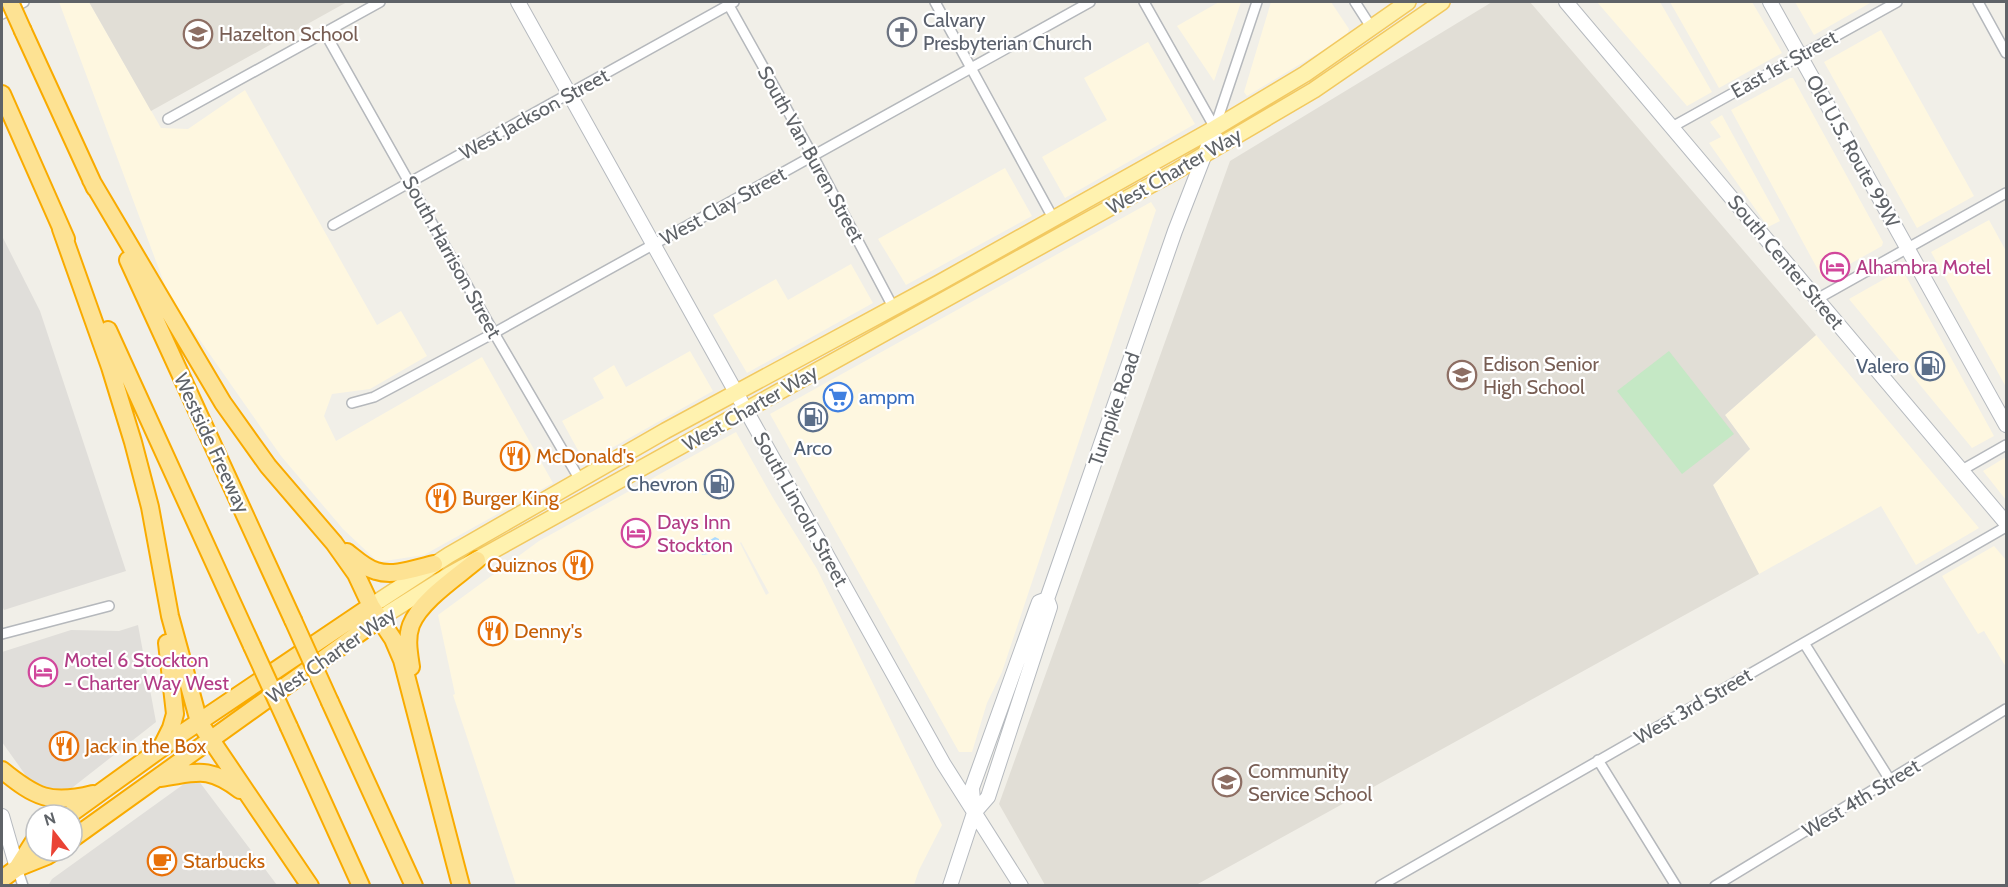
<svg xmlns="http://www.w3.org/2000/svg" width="2008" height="887" font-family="Cabin,sans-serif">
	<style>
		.commercial { fill: #fef7e0; fill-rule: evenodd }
		.industrial { fill: #e0deda }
		.education { fill: #e1ded6 }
		.green { fill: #c5e8c5 }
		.water { fill: #aadaff }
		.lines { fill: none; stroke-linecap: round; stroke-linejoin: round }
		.street-casing { stroke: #b5b8bc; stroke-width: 12 }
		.secondary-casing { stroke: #b6babf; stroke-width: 16 }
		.primary-casing { stroke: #f2c960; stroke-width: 18 }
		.highway-casing { stroke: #f9ab00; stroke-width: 20 }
		.street { stroke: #fff; stroke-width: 9 }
		.secondary { stroke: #fff; stroke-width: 14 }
		.primary { stroke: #fff2af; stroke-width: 15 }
		.highway { stroke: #fde293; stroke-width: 16 }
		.highway-bridge-casing { stroke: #f9ab00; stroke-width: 20; stroke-linecap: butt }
		.highway-bridge { stroke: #fde293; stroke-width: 16 }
		.labels { text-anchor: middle; stroke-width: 4.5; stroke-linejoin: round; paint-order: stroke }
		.worship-label { font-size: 20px; fill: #5b616d; stroke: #fff; text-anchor: start }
		.education-label { font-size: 20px; fill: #785e54; stroke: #fff; text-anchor: start }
		.street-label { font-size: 20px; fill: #5f6368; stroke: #fff }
		.hotel-label { font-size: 20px; fill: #b23c85; stroke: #fff; text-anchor: start }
		.service-label { font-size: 20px; fill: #4e5e75; stroke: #fff; text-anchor: end }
		.shop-label { font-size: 20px; fill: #366cbe; stroke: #fff; text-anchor: start }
		.food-label { font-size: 20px; fill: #c56008; stroke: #fff; text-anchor: start }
	</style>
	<rect width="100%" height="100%" fill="#f1efe8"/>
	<path class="commercial" d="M59,2H89L161,128L188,129L245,90L377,325L401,311L427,356L370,389L332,394L324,416L336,441L482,357L553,483L424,555L378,562L343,529L281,456L169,296Z
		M1219,2H1241L1214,81L1177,26Z
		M1271,2H1331L1349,29L1347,36L1247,96L1244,92Z
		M1597,2H1660L1712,92L1687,106Z
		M1670,2H1752L1782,53L1719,88Z
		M1795,2H1869L1870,3L1814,35Z
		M1881,30L1974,196L1917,228L1824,62Z
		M1148,42L1195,124L1065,198L1042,157L1107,120L1084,78Z
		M1790,78H1793L1883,242L1882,246L1823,279L1731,110Z
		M1722,115L1780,221L1768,227L1709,143L1721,137L1710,122Z
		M1005,168L1032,216L906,285L878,239Z
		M1151,202L1156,210L1002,672L987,703L972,752H959L770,414Z
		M1989,220L2006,251V387L1931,252Z
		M851,264L873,303L747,373L713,315L776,279L788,300Z
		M1902,269L1994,436L1972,448L1849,299Z
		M1816,335L1979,528L1916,565L1881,506L1759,574L1713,485L1750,449L1725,415Z
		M690,351L713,391L585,463L562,421L604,398L593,378L614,365L626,387Z
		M736,432L773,498L817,569L942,825L919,870L914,885H516L453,695L455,694L438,615L539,541ZM741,542L769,593L766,595L740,543Z
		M2006,457V500L1983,471Z
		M1994,546L2006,560V667L1984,631L1978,634L1942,576Z"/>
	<path class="industrial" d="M2,236L40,311L126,571L4,610L2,606Z
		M138,625L156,722L68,791H47L29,780L2,742V652L71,630L119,631Z
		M195,776L277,885L48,886L52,879Z"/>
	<path class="education" d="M89,2H347L151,111Z
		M1492,2H1530L1816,335L1725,415L1750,449L1713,485L1759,574L1196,885H1045L999,804L1230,161Z"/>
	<path class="green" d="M1669,351L1734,434L1682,474L1617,391Z"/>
	<path class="water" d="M715,537L719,539L718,546L708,554L702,555L699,547Z"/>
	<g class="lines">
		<g class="street-casing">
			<path id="street" d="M727,2L813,156L893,307
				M935,2L1053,218
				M1144,2L1215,128
				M1355,2L1371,27
				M1978,2L2006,53
				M2,14L24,2
				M325,33L494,333L580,480
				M168,119L380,2
				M1215,127L1257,2
				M1672,127L1897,2
				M333,225L734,2
				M1817,299L2006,193
				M352,403L374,397L494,333L1090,2
				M1962,470L2006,445
				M2,634L109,606
				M1804,643L1890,780
				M1598,760L1676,886
				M17,868L23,886
				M1380,886L2006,527
				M1715,886L2006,709"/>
		</g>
		<g class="secondary-casing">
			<path id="secondary" d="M518,2L943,763L1021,886
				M1566,2L2006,523
				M1770,2L2006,425
				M974,813L988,797L1050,607L1047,599L1175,231L1215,128
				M2,816L17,868
				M950,886L974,813L972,788L1036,610L1039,602L1047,599"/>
		</g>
		<g class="primary-casing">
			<path id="primary" d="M371,606L449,555L665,431L939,283L1215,128L1305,74L1408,2
				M379,619L449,575L1178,170L1314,90L1442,2"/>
		</g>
		<g class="highway-casing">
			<path id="highway" d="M23,31L95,188
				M2,94L66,239
				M91,180L223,403L268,466L334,543L356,574L371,606L393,639L402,660L461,886
				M61,229L110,367L133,442L150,507L170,616L199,722L310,886
				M128,260L293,620
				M108,330L252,646
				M347,552C356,559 365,568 376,571C394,577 416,568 434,564
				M411,667C409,653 406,639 411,625C420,601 457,577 477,560
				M330,702L414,886
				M289,727L361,886
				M162,746L171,728L175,714L167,643
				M2,770C35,797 50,805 93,794
				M160,778C197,773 207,765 240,790
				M69,815L184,732L371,606
				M72,839L379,619
				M17,868L36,838
				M2,879L17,868L47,856L55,851"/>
		</g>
		<use href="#street" class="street"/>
		<use href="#secondary" class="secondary"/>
		<use href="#primary" class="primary"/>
		<use href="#highway" class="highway"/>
		<g class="highway-bridge-casing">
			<path id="highway-bridge" d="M10,2L23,31
				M293,620L330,702
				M252,646L289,727"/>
		</g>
		<use href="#highway-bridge" class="highway-bridge"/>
	</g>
	<defs>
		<g id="church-ring" transform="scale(1.5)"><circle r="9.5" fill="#fff" stroke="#6b7280" stroke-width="1.5"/><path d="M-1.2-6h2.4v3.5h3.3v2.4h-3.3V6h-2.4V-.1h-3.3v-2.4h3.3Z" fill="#6b7280"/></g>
		<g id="school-ring" transform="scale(1.5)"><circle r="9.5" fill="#fff" stroke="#8d6e63" stroke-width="1.5"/><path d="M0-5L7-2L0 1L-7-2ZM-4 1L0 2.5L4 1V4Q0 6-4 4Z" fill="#8d6e63"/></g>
		<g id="hotel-ring" transform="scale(1.5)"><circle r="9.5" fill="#fff" stroke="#d1479c" stroke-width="1.5"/><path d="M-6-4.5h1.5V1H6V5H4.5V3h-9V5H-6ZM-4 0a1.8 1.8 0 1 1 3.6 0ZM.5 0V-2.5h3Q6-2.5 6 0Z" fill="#d1479c"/></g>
		<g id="fuel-ring" transform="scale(1.5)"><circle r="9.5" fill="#fff" stroke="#5c6f8a" stroke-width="1.5"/><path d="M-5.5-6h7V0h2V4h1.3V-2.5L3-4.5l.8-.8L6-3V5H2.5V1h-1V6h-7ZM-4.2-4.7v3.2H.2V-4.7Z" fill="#5c6f8a"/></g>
		<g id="supermarket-ring" transform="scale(1.5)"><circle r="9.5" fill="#fff" stroke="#3f7fe0" stroke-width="1.5"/><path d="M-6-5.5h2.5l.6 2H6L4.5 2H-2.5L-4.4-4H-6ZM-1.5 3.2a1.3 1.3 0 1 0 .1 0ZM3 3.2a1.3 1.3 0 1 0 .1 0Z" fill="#3f7fe0"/></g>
		<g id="restaurant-ring" transform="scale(1.5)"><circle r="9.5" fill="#fff" stroke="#e8710a" stroke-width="1.5"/><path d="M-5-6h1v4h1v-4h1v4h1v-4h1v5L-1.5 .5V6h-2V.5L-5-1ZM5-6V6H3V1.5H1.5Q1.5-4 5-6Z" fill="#e8710a"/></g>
		<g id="cafe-ring" transform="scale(1.5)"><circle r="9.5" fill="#fff" stroke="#e8710a" stroke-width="1.5"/><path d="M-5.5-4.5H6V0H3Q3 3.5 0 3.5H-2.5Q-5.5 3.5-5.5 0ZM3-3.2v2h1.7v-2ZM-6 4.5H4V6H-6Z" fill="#e8710a"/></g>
	</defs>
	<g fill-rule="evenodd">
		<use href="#church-ring" x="902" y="32"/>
		<use href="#school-ring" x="198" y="34"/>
		<use href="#hotel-ring" x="1835" y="267"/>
		<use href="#fuel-ring" x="1930" y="366"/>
		<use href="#school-ring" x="1462" y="375"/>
		<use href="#supermarket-ring" x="838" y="397"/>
		<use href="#fuel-ring" x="813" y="417"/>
		<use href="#restaurant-ring" x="515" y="456"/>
		<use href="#fuel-ring" x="719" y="484"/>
		<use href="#restaurant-ring" x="441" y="498"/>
		<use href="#hotel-ring" x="636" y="533"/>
		<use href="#restaurant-ring" x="578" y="565"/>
		<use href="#restaurant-ring" x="493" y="631"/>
		<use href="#hotel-ring" x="43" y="672"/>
		<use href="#restaurant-ring" x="64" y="746"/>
		<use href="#school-ring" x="1227" y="782"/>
		<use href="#cafe-ring" x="162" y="861"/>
	</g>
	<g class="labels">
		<g class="worship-label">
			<text x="923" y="27">Calvary<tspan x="923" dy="23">Presbyterian Church</tspan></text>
		</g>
		<g class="education-label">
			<text x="219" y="41">Hazelton School</text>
			<text x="1483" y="371">Edison Senior<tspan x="1483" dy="23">High School</tspan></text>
			<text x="1248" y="778">Community<tspan x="1248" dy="23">Service School</tspan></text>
		</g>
		<g class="street-label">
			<text transform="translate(1784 64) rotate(-29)" y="7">East 1st Street</text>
			<text transform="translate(534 114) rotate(-29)" y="7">West Jackson Street</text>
			<text transform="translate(1853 151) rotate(61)" y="7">Old U.S. Route 99W</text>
			<text transform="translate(811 154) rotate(61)" y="7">South Van Buren Street</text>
			<text transform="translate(1174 171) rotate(-30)" y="7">West Charter Way</text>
			<text transform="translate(723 206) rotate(-29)" y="7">West Clay Street</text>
			<text transform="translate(452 257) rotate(61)" y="7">South Harrison Street</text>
			<text transform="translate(1786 262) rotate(50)" y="7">South Center Street</text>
			<text transform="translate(750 408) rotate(-30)" y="7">West Charter Way</text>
			<text transform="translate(1114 409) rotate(-71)" y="7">Turnpike Road</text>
			<text transform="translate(212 443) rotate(65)" y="7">Westside Freeway</text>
			<text transform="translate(801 509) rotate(61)" y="7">South Lincoln Street</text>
			<text transform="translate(331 655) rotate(-35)" y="7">West Charter Way</text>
			<text transform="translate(1693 706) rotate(-30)" y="7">West 3rd Street</text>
			<text transform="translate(1861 798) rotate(-31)" y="7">West 4th Street</text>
		</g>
		<g class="hotel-label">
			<text x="1856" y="274">Alhambra Motel</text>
			<text x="657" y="529">Days Inn<tspan x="657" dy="23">Stockton</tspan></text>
			<text x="64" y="667">Motel 6 Stockton<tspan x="64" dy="23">- Charter Way West</tspan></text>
		</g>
		<g class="service-label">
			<text x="1909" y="373">Valero</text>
			<text x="813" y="455" text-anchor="middle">Arco</text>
			<text x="698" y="491">Chevron</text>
		</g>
		<g class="shop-label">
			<text x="859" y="404">ampm</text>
		</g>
		<g class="food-label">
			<text x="536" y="463">McDonald's</text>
			<text x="462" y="505">Burger King</text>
			<text x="557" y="572" text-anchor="end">Quiznos</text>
			<text x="514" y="638">Denny's</text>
			<text x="85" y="753">Jack in the Box</text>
			<text x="183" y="868">Starbucks</text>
		</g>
	</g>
	<rect width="2008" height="887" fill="none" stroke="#5f6368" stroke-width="6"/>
	<g transform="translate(54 833) rotate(343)"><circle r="28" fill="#ffffff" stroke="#bfc1c3" stroke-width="1.5"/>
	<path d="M0-4.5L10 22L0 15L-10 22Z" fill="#ea4335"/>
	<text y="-9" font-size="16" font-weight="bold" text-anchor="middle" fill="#5f6368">N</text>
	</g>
</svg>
